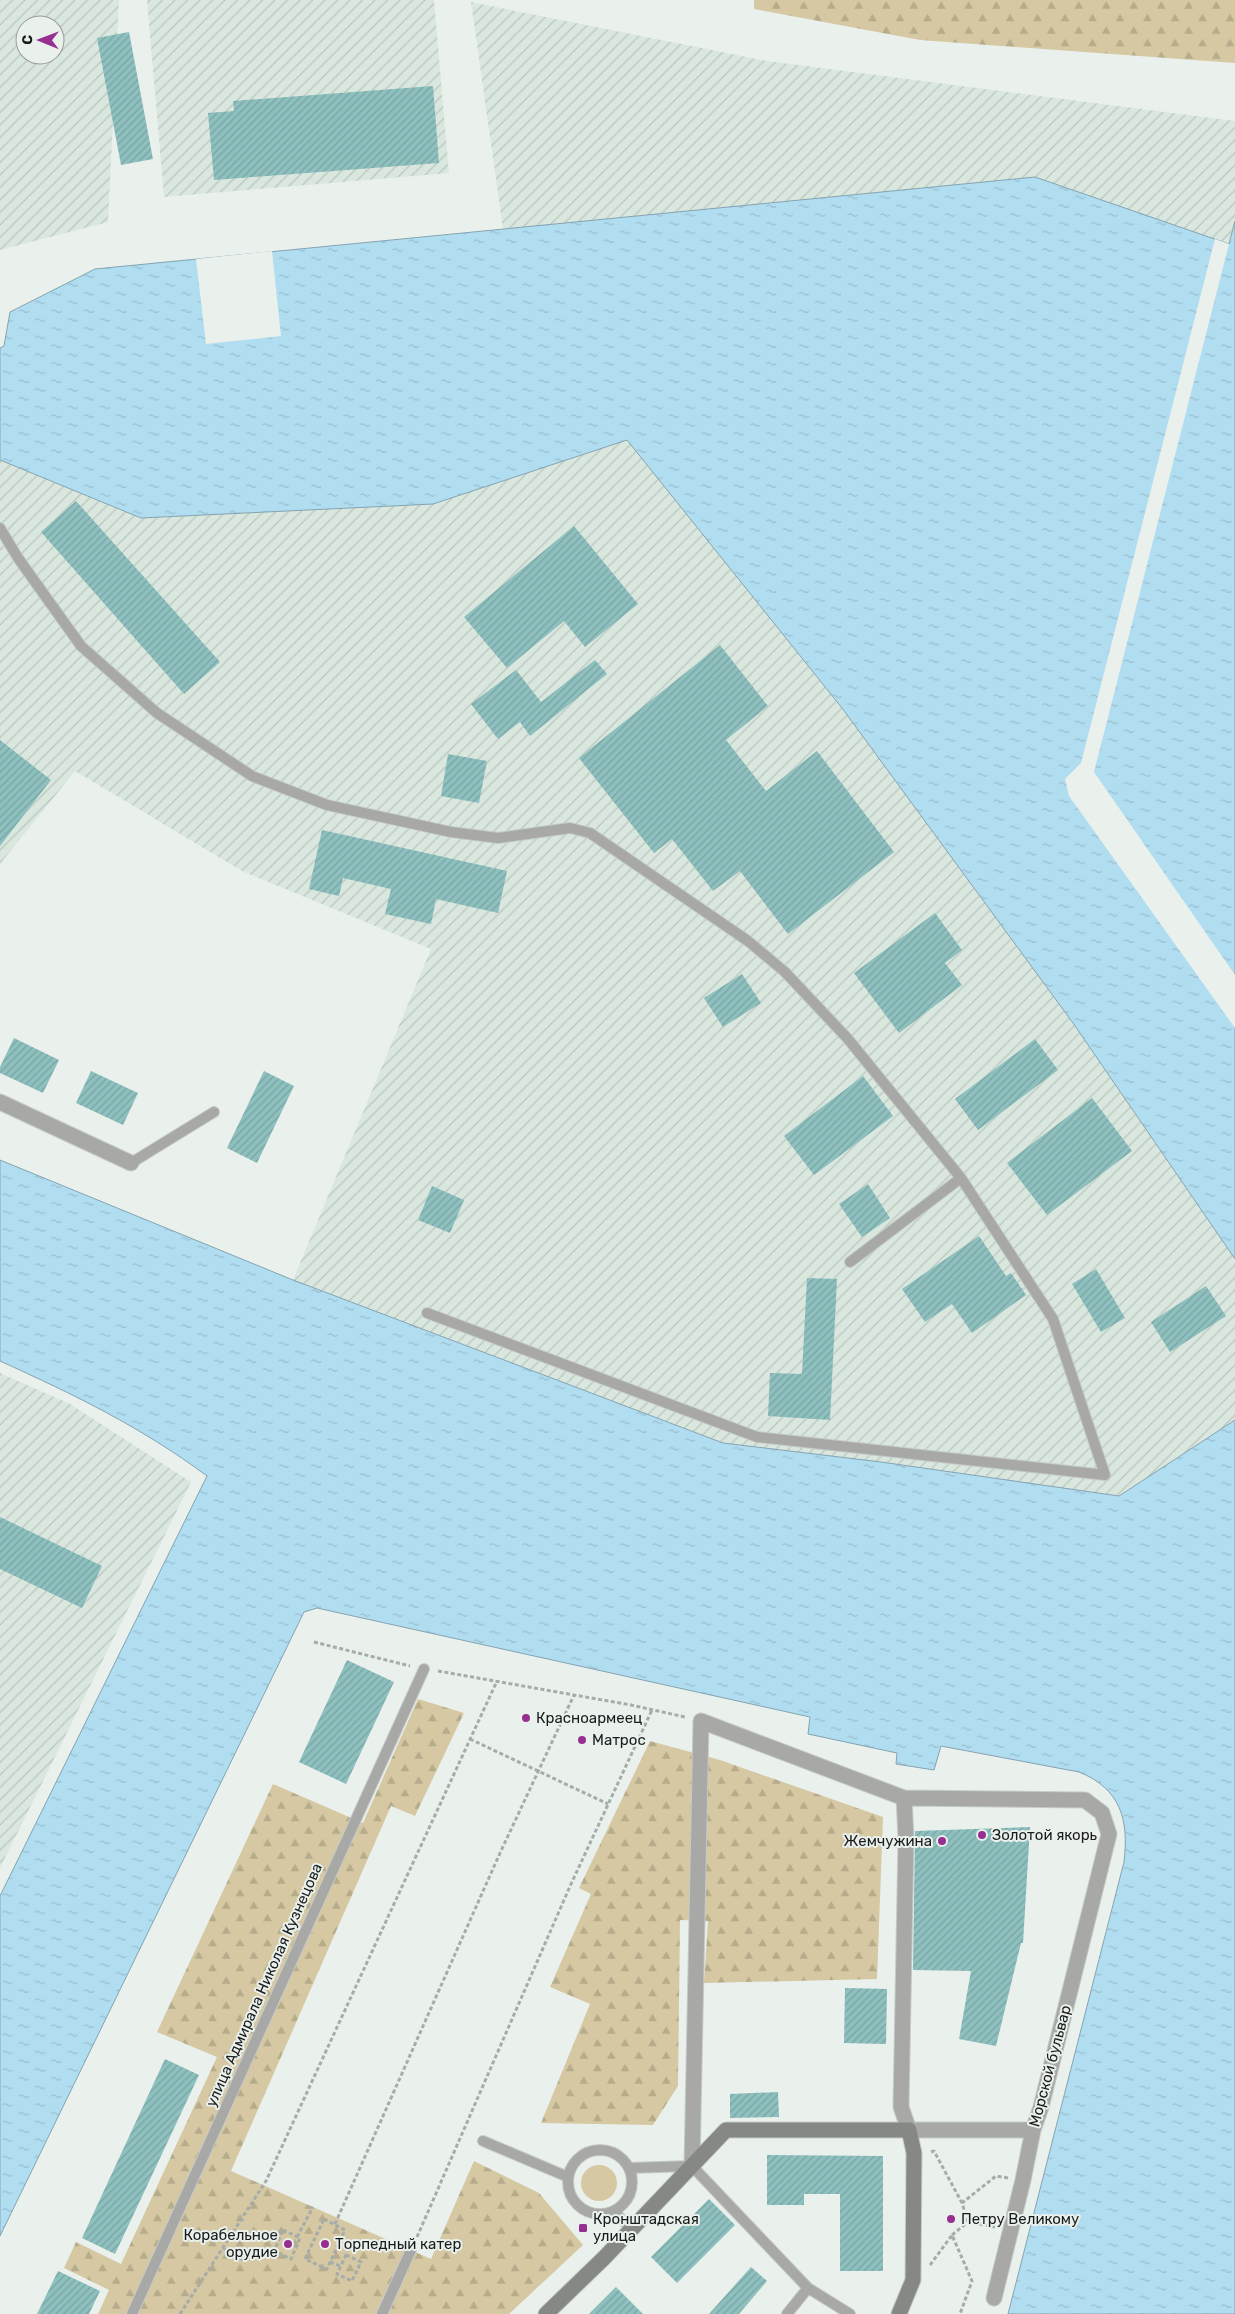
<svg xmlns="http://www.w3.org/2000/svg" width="1235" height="2314" font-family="Rubik,sans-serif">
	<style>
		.industrial { fill: url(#industrial-furrows); fill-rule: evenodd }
		.grass { fill: #d5c8a2 }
		.forest { fill: url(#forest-firs) }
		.water { fill: url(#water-ripples); stroke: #84a3b1 }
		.pier { fill: #eaf1ed }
		.building { fill: url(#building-hatch) }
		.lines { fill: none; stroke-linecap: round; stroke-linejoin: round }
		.lane-casing { stroke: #c5cbc7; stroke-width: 12 }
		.street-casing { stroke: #c5cbc7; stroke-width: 17 }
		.secondary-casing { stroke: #c5cbc7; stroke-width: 17 }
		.path { stroke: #a6aca9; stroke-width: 3; stroke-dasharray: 4 2.5; stroke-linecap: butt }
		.lane { stroke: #a8a9a7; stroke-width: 10 }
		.street { stroke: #a8a9a7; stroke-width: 15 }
		.secondary { stroke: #868884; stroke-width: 15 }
		.poi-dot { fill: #972f93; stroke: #eaf1ed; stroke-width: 2 }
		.labels { text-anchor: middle; stroke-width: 4; stroke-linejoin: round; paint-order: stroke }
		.poi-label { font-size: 15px; fill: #1a1c1b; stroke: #eaf1ed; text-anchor: start }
		.street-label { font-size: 15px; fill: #1a1c1b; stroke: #eaf1ed }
	</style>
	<defs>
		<pattern id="industrial-furrows" width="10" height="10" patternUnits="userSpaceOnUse" patternTransform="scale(1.25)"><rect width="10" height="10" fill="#d9e7de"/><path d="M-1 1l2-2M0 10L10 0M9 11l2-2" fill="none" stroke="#bac6be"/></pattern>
		<pattern id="forest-firs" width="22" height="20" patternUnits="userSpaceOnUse" patternTransform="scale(1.25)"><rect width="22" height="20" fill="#d5c8a2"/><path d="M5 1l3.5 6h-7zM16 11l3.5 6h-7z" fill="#b6ab8b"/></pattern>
		<pattern id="water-ripples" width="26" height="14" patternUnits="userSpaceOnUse" patternTransform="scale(1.25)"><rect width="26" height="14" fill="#b1ddf1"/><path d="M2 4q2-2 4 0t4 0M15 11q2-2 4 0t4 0" fill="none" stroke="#98bdce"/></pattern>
		<pattern id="building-hatch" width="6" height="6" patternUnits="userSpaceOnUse" patternTransform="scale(1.25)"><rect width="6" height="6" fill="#8dc0be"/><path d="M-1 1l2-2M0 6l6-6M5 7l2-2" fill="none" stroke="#79a4a3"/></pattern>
	</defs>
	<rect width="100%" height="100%" fill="#eaf1ed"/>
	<path class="industrial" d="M0,0H119L108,222L0,250ZM25,25H55V55H25Z
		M147,0H434L449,173L164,197Z
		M471,2L767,61L1235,121V221L1229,244L1035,177L503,229Z
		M627,440L842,708L1073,1023L1235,1259V1420L1119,1496L881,1462L723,1443L293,1280L431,949L242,871L75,771L0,864V460L141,518L433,504Z
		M0,1373L70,1404L191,1482L0,1868Z"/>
	<path class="grass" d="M581 2183a18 18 0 1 1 36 0a18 18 0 1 1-36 0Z"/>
	<path class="forest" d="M754,0H1235V63L920,40L754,9Z
		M418,1699L464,1713L415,1816L391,1806L231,2171L431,2259L474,2161L539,2193L583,2245L509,2314H98L109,2290L64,2268L76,2242L121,2264L217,2057L157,2032L273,1784L363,1823Z
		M650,1741L720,1760L883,1817L877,1979L704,1983L708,1921L680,1920L678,2086L653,2125L541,2123L590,2004L550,1987L591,1894L579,1888Z"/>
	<path class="water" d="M1035,177L1229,244L1235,221V1259L1073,1023L842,708L627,440L433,504L141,518L0,460V348L4,346L10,312L95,269Z
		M0,1160L293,1280L723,1443L881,1462L1119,1496L1235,1420V2314H1008L1124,1862C1129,1820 1121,1789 1079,1772L941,1746L934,1770L896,1764L897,1753L808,1734L810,1717L317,1608L304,1612L0,2236V1896L207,1476C141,1427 75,1395 0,1361Z"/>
	<path class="pier" d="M1215,239L1229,244L1094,772L1235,975V1028L1069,796L1065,779L1081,763Z
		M272,251L281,336L206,344L196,259Z"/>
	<path class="building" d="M129,32L153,159L121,165L97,38Z
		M433,86L439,163L214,180L208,113L234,111L233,101Z
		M76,501L220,662L184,694L41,532Z
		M574,526L638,604L585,647L564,621L507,668L464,617Z
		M720,645L768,706L726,740L766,791L817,751L894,852L788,934L740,871L713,891L672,839L654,853L579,758Z
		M595,660L607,674L530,736L520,722L498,739L471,704L516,670L541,702Z
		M0,740L51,780L0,846Z
		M448,754L487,761L479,803L441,796Z
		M322,830L507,871L498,913L436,899L431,924L385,914L391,889L343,878L339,896L309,889Z
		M935,913L962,950L945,963L962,985L899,1033L854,973Z
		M742,974L761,1003L723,1027L704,998Z
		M14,1038L59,1060L43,1093L0,1073V1067Z
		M1035,1039L1058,1070L978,1130L955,1099Z
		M91,1071L138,1093L123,1125L76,1103Z
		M264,1071L294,1086L257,1163L227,1148Z
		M863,1076L893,1116L814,1175L784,1136Z
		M1092,1098L1132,1151L1047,1215L1007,1163Z
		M868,1184L890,1218L862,1237L839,1204Z
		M432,1186L464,1200L450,1233L418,1220Z
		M979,1236L1006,1276L1011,1273L1026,1295L972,1333L952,1304L925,1322L902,1289Z
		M1096,1269L1125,1318L1101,1332L1072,1284Z
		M807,1278L837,1279L830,1420L768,1416L770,1373L802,1374Z
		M1206,1286L1226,1316L1170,1352L1151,1322Z
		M0,1517L102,1566L82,1608L0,1569Z
		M347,1660L394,1682L346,1784L299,1762Z
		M1030,1827L1023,1943H1021L996,2046L959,2039L971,1971L913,1970L915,1831Z
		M845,1988L887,1989L886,2044L844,2043Z
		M165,2059L199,2075L115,2254L82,2238Z
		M778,2092L779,2117L730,2118V2094Z
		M767,2155L883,2156V2271H840V2194H804V2205H767Z
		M709,2199L735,2225L677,2283L651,2257Z
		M751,2267L767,2281L739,2314H709Z
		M58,2271L100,2291L89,2314H37Z
		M616,2287L643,2314H589Z"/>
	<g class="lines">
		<g class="lane-casing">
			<path id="lane" d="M0,528L18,558L81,646L157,713L252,776L327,805L451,832L498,838L570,828L590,833L748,941L785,972L848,1039L961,1178L850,1262
				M131,1163L214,1112
				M427,1313L757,1437L1105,1475L1053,1319L961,1178
				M483,2141L568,2177
				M568 2182a32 32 0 1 1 64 0a32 32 0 1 1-64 0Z
				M629,2168L692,2166L808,2288
				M614,2212L632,2229
				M132,2314L424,1669
				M382,2314L411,2250
				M787,2314L808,2288L850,2314"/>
		</g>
		<g class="street-casing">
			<path id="street" d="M0,1102L131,1163
				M904,1798L906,1838L901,2107L909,2130H1033
				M692,2166L701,1721L904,1798L1085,1800L1102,1813L1109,1834L1041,2107L1033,2130L1023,2180L994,2298"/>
		</g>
		<g class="secondary-casing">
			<path id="secondary" d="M546,2314L604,2258L726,2130H909L914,2153L913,2280L899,2314"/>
		</g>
		<path class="path" d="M314,1642L410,1666
			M438,1671L631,1705L685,1717
			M470,1739L608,1804
			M931,2152L934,2151L962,2203
			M324,2219L345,2230L327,2269L305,2259Z
			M968,2222L962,2203L996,2176L1008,2178
			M335,2224L500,1853L574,1695
			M283,2230L300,2238L291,2259L274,2251Z
			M952,2235L968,2222L995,2227
			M297,2237L313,2207
			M417,2237L571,1884L652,1710
			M223,2248L243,2260
			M346,2255L361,2262L352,2281L337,2274Z
			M330,2262L340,2266
			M930,2265L952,2235L972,2281L960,2314
			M180,2314L266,2181L497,1681"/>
		<use href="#lane" class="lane"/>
		<use href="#street" class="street"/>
		<use href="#secondary" class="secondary"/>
	</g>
	<g class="poi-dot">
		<circle cx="526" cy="1718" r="5"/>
		<circle cx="582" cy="1740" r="5"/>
		<circle cx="982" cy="1835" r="5"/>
		<circle cx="942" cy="1841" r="5"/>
		<circle cx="951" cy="2219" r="5"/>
		<rect x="578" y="2223" width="10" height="10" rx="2.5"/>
		<circle cx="288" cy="2244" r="5"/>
		<circle cx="325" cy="2244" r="5"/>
	</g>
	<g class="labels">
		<g class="poi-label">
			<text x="536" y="1723">Красноармеец</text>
			<text x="592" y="1745">Матрос</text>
			<text x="992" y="1840">Золотой якорь</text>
			<text x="932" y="1846" text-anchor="end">Жемчужина</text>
			<text x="593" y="2224">Кронштадская<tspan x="593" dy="17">улица</tspan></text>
			<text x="961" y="2224">Петру Великому</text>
			<text x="278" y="2240" text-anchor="end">Корабельное<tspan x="278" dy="17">орудие</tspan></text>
			<text x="335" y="2249">Торпедный катер</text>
		</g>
		<g class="street-label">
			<text transform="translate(264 1985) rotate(-66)" y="5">улица Адмирала Николая Кузнецова</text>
			<text transform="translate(1050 2066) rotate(-75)" y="5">Морской бульвар</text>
		</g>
	</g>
	<g transform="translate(40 40) rotate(271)"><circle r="24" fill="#eaf1ed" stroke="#979c99"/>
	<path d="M0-4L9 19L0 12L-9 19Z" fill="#972f93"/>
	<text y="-8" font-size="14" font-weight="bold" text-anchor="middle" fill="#1a1c1b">С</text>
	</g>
</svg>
